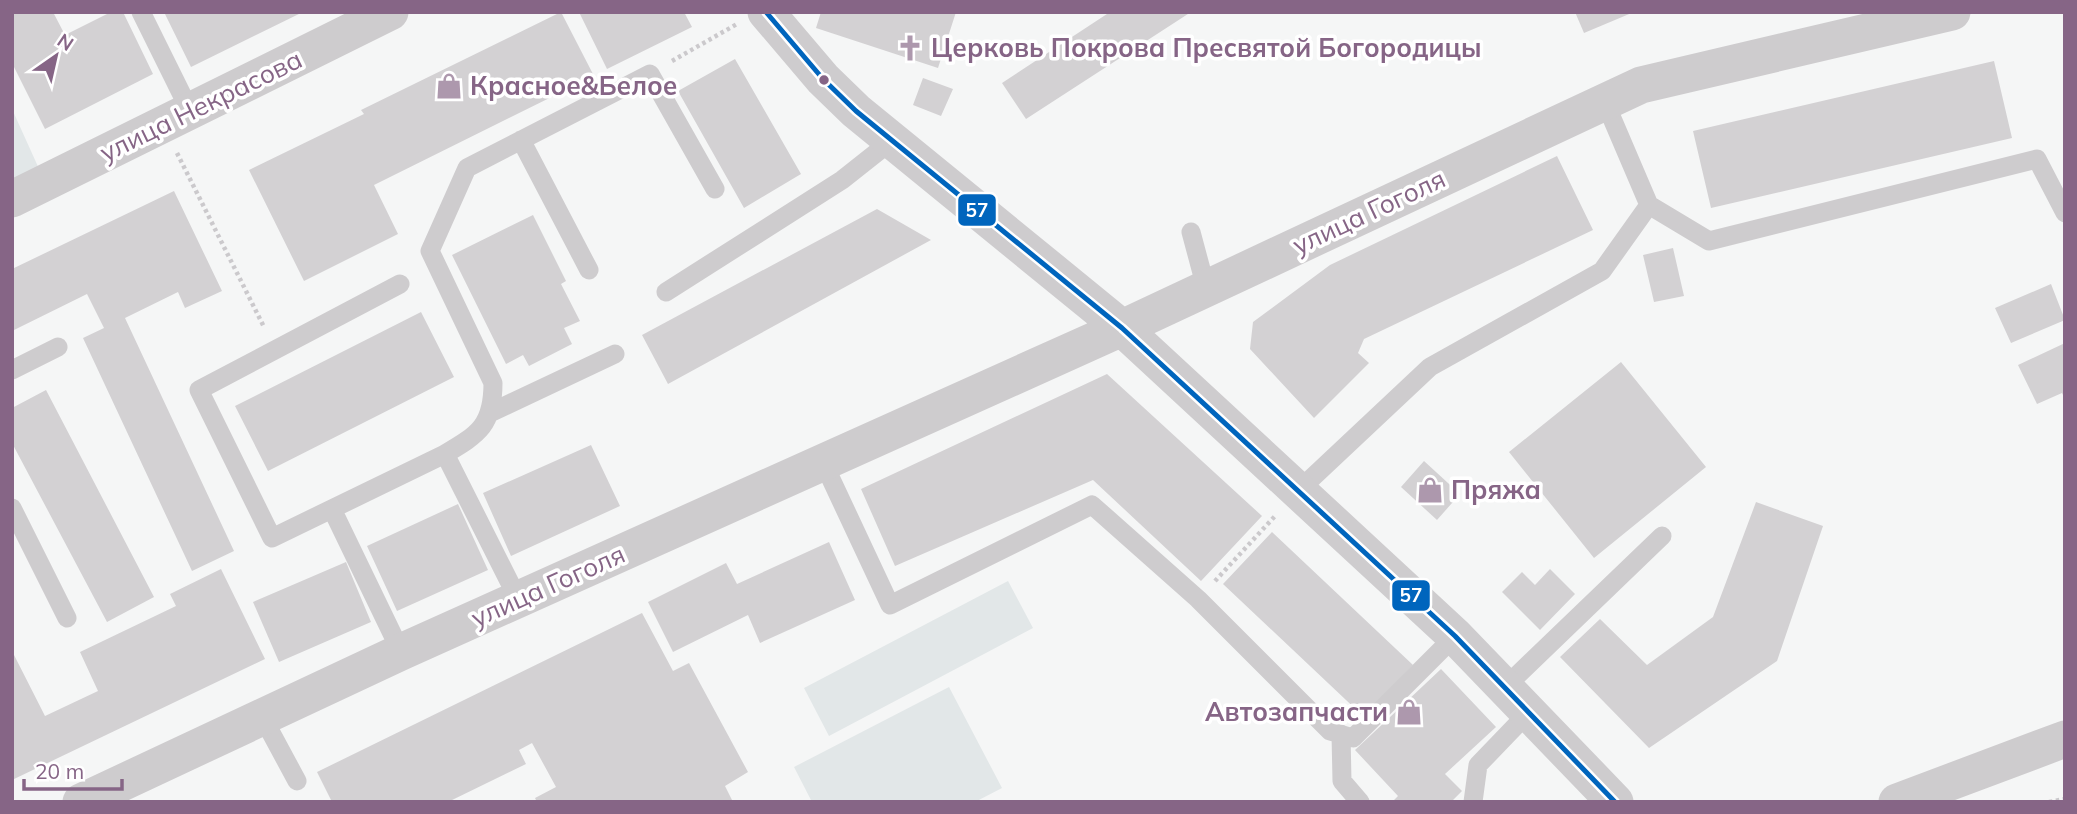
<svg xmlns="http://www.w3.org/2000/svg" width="2077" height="814" font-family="Mulish,sans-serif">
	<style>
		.green { fill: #e2e7e8 }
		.building { fill: #d3d1d3 }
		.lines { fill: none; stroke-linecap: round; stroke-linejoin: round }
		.path { stroke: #cbc9cc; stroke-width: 4.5; stroke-dasharray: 3.5 3.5; stroke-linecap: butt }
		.service { stroke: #ceccce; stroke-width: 19 }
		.minor { stroke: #ceccce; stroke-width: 37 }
		.bus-1-casing { stroke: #fff; stroke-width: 10 }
		.bus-1 { stroke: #0065bd; stroke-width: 5 }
		.bus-dot { fill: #866586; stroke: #fff; stroke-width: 2.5 }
		.labels { text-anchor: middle; stroke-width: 7; stroke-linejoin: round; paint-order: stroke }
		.poi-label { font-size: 26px; font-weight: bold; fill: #866586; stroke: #fff; text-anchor: start }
		.street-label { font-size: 26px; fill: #866586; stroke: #fff }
		.line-badge { stroke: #fff; stroke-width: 2.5 }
		.badge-label { font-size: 19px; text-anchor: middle; font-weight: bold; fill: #fff }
	</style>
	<rect width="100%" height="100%" fill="#f5f6f6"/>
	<path class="green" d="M12,109L40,171L12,184Z
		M1008,581L1033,628L829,736L804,688Z
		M949,687L1002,788L975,802H812L794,767Z"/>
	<path class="building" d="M12,12H53L65,35L111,12H123L153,74L45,129L12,63Z
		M164,12H303L191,67Z
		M561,12L594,76L374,185L398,234L304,281L249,170L364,114L361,110Z
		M579,12H684L692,27L607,69Z
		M821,12H956L938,68L816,28Z
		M1110,12H1191L1026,119L1002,83Z
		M1575,12H1634L1584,33Z
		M735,59L801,174L744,208L678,91Z
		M1994,61L2012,138L1711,208L1693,131Z
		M923,78L953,89L941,116L913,105Z
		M1557,156L1593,230L1364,339L1358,353L1369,363L1314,418L1250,349L1253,322L1330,265Z
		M174,191L222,291L185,308L178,292L125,318L234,551L192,571L83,338L104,328L87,294L12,331V269Z
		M877,209L931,240L668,384L642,335Z
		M533,215L566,281L561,284L580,321L564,328L572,344L529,366L523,355L506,364L452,255Z
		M1673,248L1684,296L1654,302L1643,255Z
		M2051,284L2065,320L2011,343L1995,308Z
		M421,312L454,377L268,471L235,406Z
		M2065,343V399L2062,393L2037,404L2018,365Z
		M1621,362L1706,467L1594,558L1509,452Z
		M1107,374L1262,516L1201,581L1093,480L895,566L861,489Z
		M46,390L154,597L107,622L12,443V408Z
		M591,445L620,506L511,556L483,493Z
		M1424,461L1460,494L1437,520L1401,487Z
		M1756,502L1823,526L1777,661L1649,748L1560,657L1600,619L1647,665L1713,617Z
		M458,504L488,570L397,611L367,546Z
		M1272,532L1413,665L1364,717L1223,584Z
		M829,542L855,600L760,643L748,615L673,652L648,602L726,563L737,584Z
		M346,562L371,622L279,662L253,602Z
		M221,569L265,659L12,780V651L45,716L98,691L80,652L176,606L170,594Z
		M1550,569L1575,594L1540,630L1502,592L1522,572L1535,585Z
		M642,613L673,671L689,663L748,772L725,786L733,802H537L535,798L556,787L532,743L519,750L526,764L448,802H332L317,772Z
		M1441,669L1496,727L1445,774L1462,791L1451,802H1392L1398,796L1355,750Z"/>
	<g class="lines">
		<path class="path" d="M672,61L737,24
			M177,153L264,327
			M1215,581L1276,515
			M2049,802L2065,799"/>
		<path class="service" d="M141,12L190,111
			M1605,102L1649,205L1709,241L2037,159L2065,213
			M521,140L589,270
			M1191,232L1206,288
			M400,284L199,390L272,538L445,454L518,599
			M666,292L842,180L890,142
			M12,370L58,347
			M490,413L615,354
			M445,454C479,434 493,425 493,383L430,251L467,168L650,74L715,189
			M823,462L890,605L1092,505L1198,599L1330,731L1353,738L1455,636
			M1298,491L1430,367L1602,271L1649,205
			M12,508L67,618
			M332,509L401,652
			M1505,687L1662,536
			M262,716L297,781
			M1341,734L1342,781L1360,802
			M1473,802L1478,765L1529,712"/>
		<path class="minor" d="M766,12L823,79L856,111L1122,328L1455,636L1615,802
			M12,199L390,12
			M81,802L401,652L1122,328L1641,85L1952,12
			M1897,802L2065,739"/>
		<g class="bus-1-casing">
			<path id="bus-1" d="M766,12L823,79L856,111L1122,328L1455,636L1615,802"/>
		</g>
		<use href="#bus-1" class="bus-1"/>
	</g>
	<defs>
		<g id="church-bare" transform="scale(2.1)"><path d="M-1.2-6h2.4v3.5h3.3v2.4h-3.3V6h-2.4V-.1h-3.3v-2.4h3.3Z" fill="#ad98ad" stroke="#fff" stroke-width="2.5" paint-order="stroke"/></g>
		<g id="shop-bare" transform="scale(2.1)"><path d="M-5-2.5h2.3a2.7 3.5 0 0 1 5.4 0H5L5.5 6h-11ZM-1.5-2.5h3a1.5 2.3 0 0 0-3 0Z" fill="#ad98ad" stroke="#fff" stroke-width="2.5" paint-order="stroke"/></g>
	</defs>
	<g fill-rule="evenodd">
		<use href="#church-bare" x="910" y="48"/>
		<use href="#shop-bare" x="449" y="86"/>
		<use href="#shop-bare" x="1430" y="490"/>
		<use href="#shop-bare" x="1409" y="712"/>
	</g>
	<circle class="bus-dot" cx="824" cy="80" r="6"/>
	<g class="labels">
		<g class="poi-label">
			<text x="931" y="57">Церковь Покрова Пресвятой Богородицы</text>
			<text x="470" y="95">Красное&amp;Белое</text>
			<text x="1451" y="499">Пряжа</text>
			<text x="1388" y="721" text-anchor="end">Автозапчасти</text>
		</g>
		<g class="street-label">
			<text transform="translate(201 106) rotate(-26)" y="9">улица Некрасова</text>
			<text transform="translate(1369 212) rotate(-25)" y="9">улица Гоголя</text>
			<text transform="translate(548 586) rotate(-24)" y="9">улица Гоголя</text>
		</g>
	</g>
	<g class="line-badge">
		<rect x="957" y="193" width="40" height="34" rx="7" fill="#0065bd"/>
		<rect x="1391" y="579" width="40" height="33" rx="7" fill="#0065bd"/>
	</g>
	<g class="badge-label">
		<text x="977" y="217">57</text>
		<text x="1411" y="602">57</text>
	</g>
	<rect width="2077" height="814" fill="none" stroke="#866586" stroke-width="28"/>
	<g transform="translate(56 56) rotate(34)" stroke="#ffffff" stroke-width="5" paint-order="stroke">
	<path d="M0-5L12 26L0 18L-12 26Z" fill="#866586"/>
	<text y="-10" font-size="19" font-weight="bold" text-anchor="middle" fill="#866586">N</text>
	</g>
	<path d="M24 779v10h98v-10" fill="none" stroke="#866586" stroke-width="3.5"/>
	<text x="35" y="779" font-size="21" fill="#866586" stroke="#ffffff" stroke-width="5" paint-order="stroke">20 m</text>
</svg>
